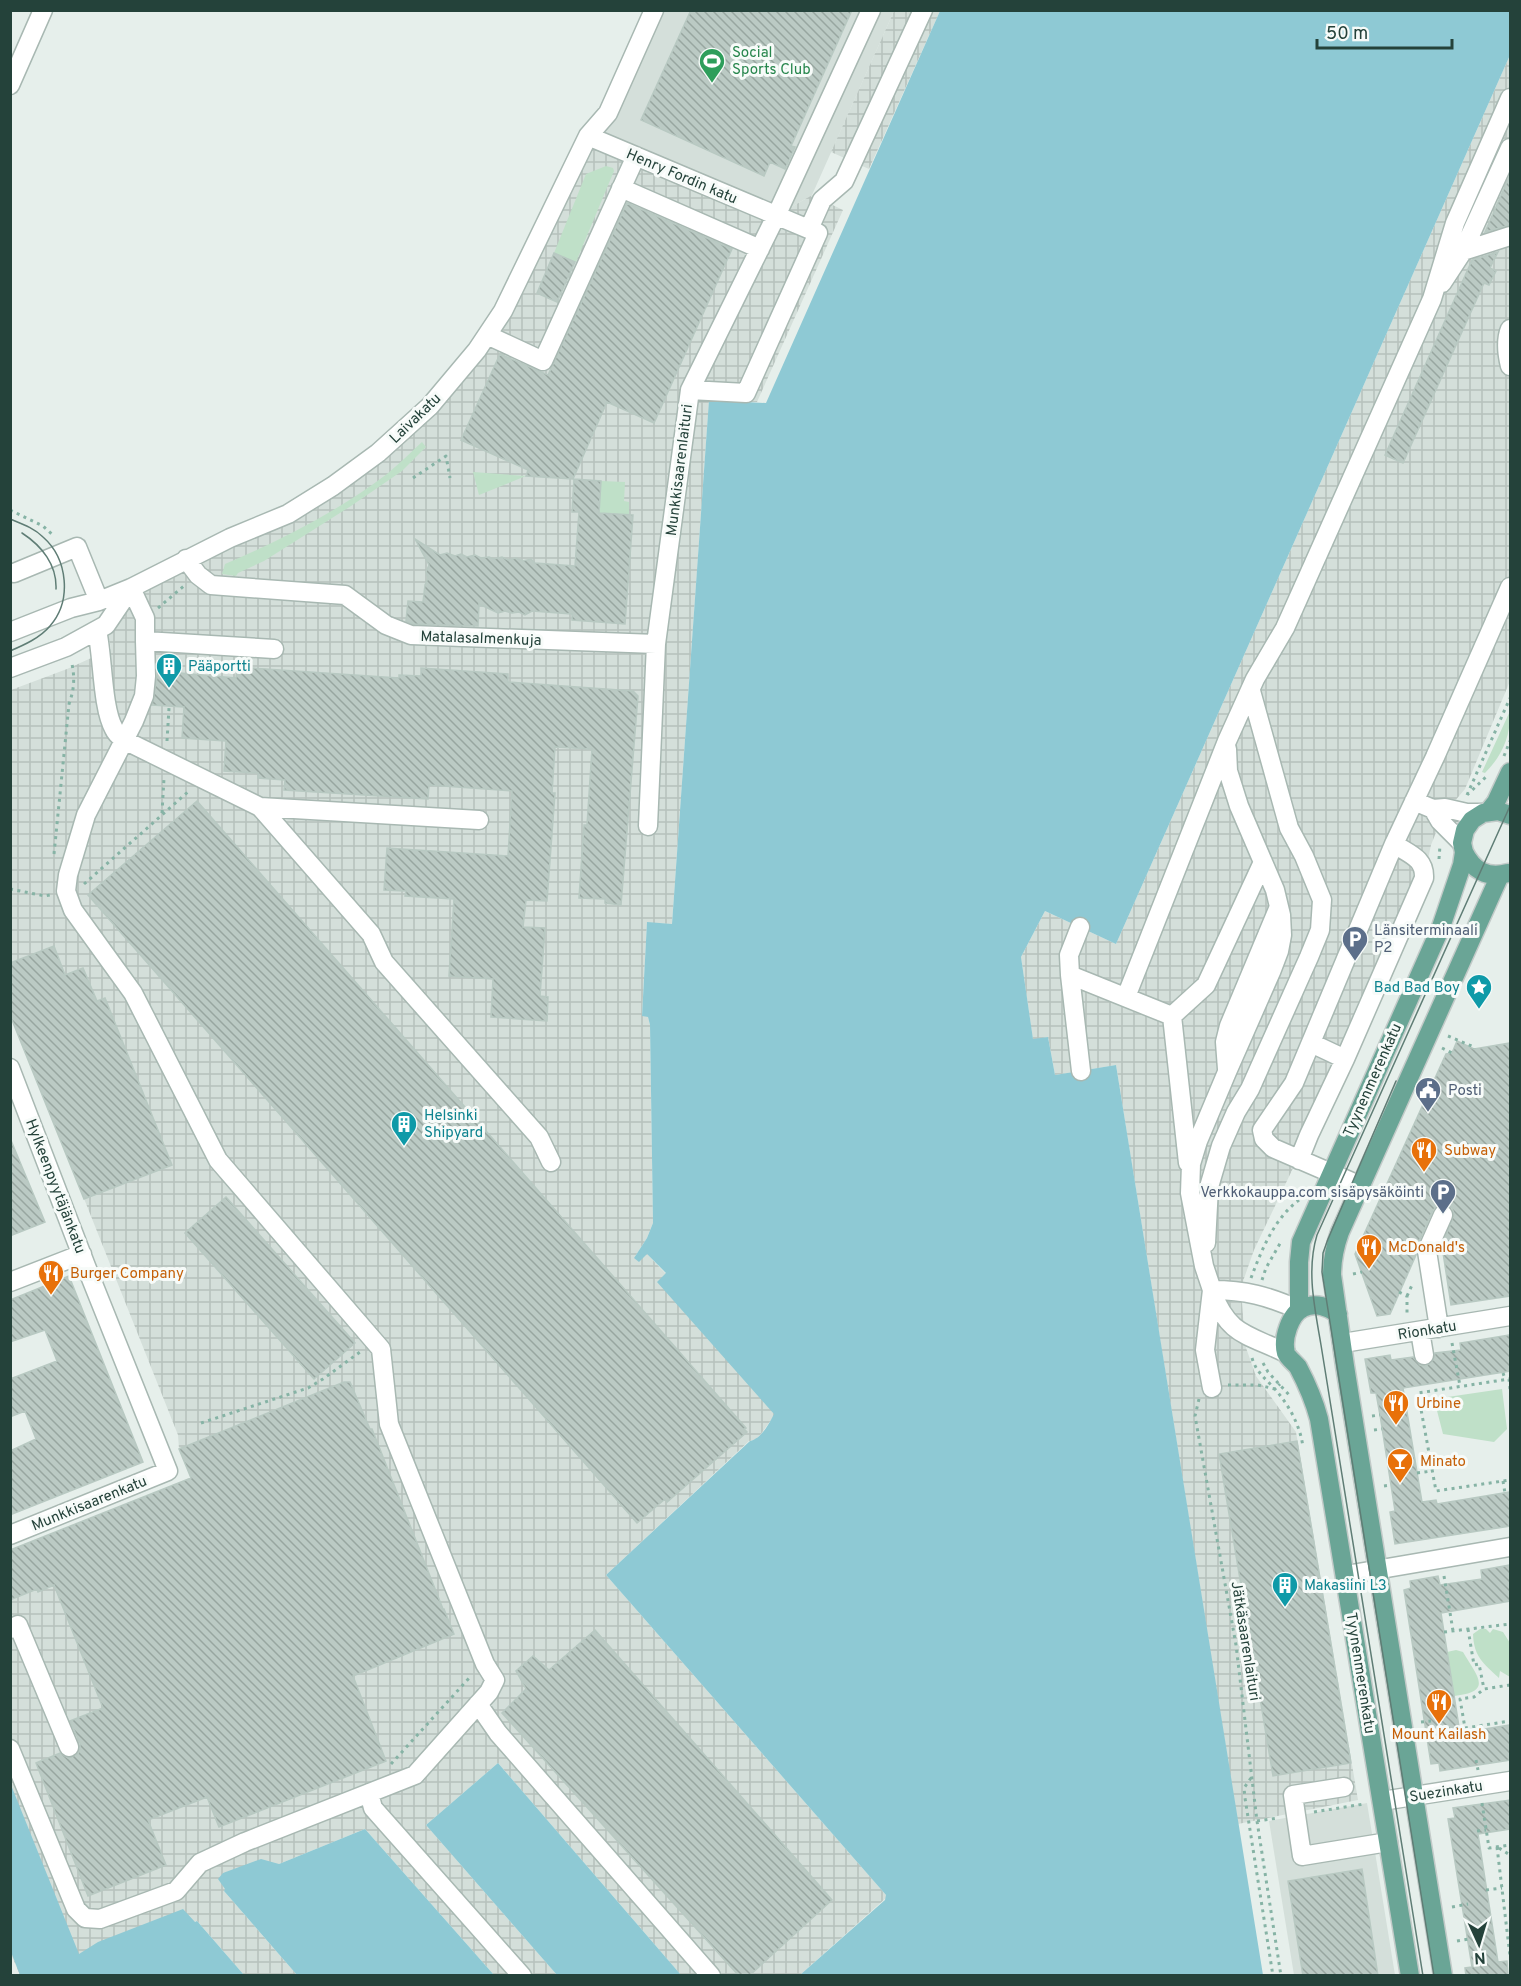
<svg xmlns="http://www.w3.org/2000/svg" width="1521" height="1986" font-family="Overpass,sans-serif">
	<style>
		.built { fill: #d4dfda }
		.industrial { fill: url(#industrial-grid) }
		.green { fill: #bfe0c8 }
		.water { fill: #8ec9d4 }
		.building { fill: url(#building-back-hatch); stroke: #b8c9c2; stroke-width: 1.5 }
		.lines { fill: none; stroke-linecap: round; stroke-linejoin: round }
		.minor-casing { stroke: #a8b8b2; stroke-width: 21 }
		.major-casing { stroke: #c2cac8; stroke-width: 21 }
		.path { stroke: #86b3a5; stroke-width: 3; stroke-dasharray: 3 4.5; stroke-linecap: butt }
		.minor { stroke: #fff; stroke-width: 18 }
		.major { stroke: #6aa596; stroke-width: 18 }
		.tram { stroke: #5f7d75; stroke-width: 1.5 }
		.labels { text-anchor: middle; stroke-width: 6; stroke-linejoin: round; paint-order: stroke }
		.leisure-label { font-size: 15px; fill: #27864d; stroke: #f7fbf9; text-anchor: start }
		.street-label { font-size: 15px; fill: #24423a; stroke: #f7fbf9 }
		.culture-label { font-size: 15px; fill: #0d838f; stroke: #f7fbf9; text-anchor: start }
		.service-label { font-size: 15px; fill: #4e5e75; stroke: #f7fbf9; text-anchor: start }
		.food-label { font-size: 15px; fill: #c56008; stroke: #f7fbf9; text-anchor: start }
	</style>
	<defs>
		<pattern id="industrial-grid" width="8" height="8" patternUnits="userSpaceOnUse" patternTransform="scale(1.5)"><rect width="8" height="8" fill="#d4dfda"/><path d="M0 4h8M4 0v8" fill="none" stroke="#b6c1bc"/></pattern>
		<pattern id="building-back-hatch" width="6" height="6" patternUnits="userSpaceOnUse" patternTransform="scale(1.5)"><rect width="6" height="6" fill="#bbcac4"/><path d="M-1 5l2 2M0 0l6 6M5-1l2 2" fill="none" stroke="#98a6a0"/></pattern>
	</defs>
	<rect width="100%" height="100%" fill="#e6efeb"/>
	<path class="built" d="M654,11H894L812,195L776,216L588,136Z
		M1367,1803L1395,1975H1294L1269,1821Z"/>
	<path class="industrial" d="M894,11H940L869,169L831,152Z
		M1510,55V681L1465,789L1443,815L1431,845L1424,878L1345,1059L1254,1250L1241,1287L1245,1345L1256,1376L1296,1432L1358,1800L1238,1824L1116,1065L1055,1075L1048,1037L1033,1040L1021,957L1045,911L1116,944Z
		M588,136L776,216L812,195L843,210L757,402L709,401L672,924L647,923L642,1015L648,1017L650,1025L653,1223L647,1238L634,1258L647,1254L666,1274L658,1282L774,1412V1416L761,1434L755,1440L749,1441L606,1575L886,1895V1898L800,1975H681L498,1763L426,1825L557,1975H494L365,1829L279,1864L224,1891L297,1975H244L197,1921L70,1962L20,1975L10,1952L11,1550L191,1478L179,1449L178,1435L11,1015V690L67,669L111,649L106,625L131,588L333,486L477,350Z"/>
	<path class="green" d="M606,166L613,168L614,171L576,262L554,253L586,174Z
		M422,442L426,447L402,471L351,506L264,561L238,573L236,576L222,574L225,564C282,540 338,511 387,474C399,464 410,453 422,442Z
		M473,472L526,476L479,495Z
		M601,481L625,482L624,501L629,502V515L599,513Z
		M1510,711C1511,736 1502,756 1485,773L1482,772Z
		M1502,1389L1507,1429L1494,1442L1443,1434L1434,1399Z
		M1480,1629H1486L1490,1633L1493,1629L1503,1632L1510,1643V1677L1500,1671L1499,1678C1483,1663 1474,1657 1473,1634Z
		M1456,1650L1463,1652C1477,1676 1494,1692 1454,1696L1447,1652Z"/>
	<path class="water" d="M940,11H1510V55L1116,944L1045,911L1021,957L1033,1039L1048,1037L1055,1075L1116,1065L1263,1975H800L885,1900L886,1895L606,1575L750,1441C761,1439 769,1424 774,1414L657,1282L666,1273L647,1254L639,1262L634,1258L647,1238L653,1223L650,1025L648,1017L642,1016L647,922L672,924L709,400L766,403Z
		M498,1763L681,1975H557L426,1825Z
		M11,1785L79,1954L98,1942L183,1909L195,1922L197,1921L244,1975H20L11,1952Z
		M365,1829L494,1975H297L224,1891L225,1889L218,1879L223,1873L261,1859L279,1864Z"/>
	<path class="building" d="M691,10H852L791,146L795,147L785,169L770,162L764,176L641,120Z
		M1510,175V225L1485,232Z
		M627,203L732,249L654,423L607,402L573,479L526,476L528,470L461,440L500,354L548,375Z
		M1498,252L1490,268L1496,271L1489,285L1484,283L1403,463L1385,455L1472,260Z
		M554,253L575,262L557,302L537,293Z
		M574,479L601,481L599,513L633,515L625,624L572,620V614L532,611L525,615L519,612L512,613L505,611L498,613L479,604L478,626L413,624L406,621L408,601L423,602L425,585L428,578L426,572L429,565L415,539L440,555L447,553L455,556L461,554L467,557L475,555L481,558L489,557L494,559L502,557L508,560L516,558L523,561L531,559L535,563L575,566L579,512H572Z
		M237,667L399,678V675L421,676V668L508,674V682L633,691L638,696L621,905L605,903V899L579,898L584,825H587L592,749L555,747L552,793H555L547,901L526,900L523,927L545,928L540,996L548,997L547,1021L491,1017L493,979L449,976L454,899L405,896L406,891L384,890L387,848L508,856L512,791L429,785L428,799L284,790L285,780L258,778V773L224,771L226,741L182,738L184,707L152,705L158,671L236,678Z
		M197,801L746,1428L744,1429L747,1432L667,1502L665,1499L637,1523L88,895Z
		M54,946L65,975L83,968L97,1001L105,998L172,1165L84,1199L10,1015V963Z
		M1457,1041L1474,1049L1510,1043V1296L1451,1305L1442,1246L1454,1214L1452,1208L1447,1205L1441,1204L1433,1210L1417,1246L1416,1255L1390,1314L1377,1316L1355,1254L1446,1054L1452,1053Z
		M10,1138L45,1222L10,1236Z
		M226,1197L355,1343L314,1379L185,1233Z
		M69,1276L143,1462L10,1515V1451L36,1439L25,1411L10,1417V1379L57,1361L45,1330L10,1342V1300Z
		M1510,1335V1371L1403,1388L1422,1502L1436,1500L1437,1504L1510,1492V1526L1395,1544L1390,1512L1395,1511L1380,1415L1376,1393H1371L1365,1359L1390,1355L1391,1360L1413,1357L1420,1365L1426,1366L1434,1359L1435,1353L1461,1350L1460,1343Z
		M344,1382H350L370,1429H372L443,1609H444L454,1634L353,1676L386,1761L219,1827L207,1797L148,1820L166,1865L88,1896L36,1763L60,1753L68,1758L78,1754L80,1749V1743L70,1721L103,1708L54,1585L38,1592L37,1589L10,1600V1550L191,1478L179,1449Z
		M1297,1441L1351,1763L1273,1776L1219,1454Z
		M1510,1565V1601L1441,1613L1460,1733L1510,1725V1760L1440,1771L1439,1763L1431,1764L1404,1590L1411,1588L1410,1581L1438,1576L1440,1585L1482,1579L1481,1570Z
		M595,1630L832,1900L749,1976H739L502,1713L526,1689L516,1671L533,1656L549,1670Z
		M1510,1800V1829L1478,1834L1498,1962L1507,1961L1508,1976H1466L1465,1968L1472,1967L1448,1819L1455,1818L1453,1808Z
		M1362,1869L1378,1976H1303L1288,1881Z"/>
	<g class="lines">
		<g class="minor-casing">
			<path id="minor" d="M10,85L43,10
				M588,136L818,233L746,393L690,390
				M621,188L760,249
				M809,229L822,200L844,181L923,10
				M1463,251L1510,236
				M1442,283L1463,251L1510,148
				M1510,329C1505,341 1507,354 1510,366
				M487,335L543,361L636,156
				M186,559L198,575L211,585L345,595L386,625L411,635L656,644
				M14,573L77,547L99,601
				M131,588L145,618V641L274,649
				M97,630C103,657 102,708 114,729C116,734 120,737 124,740L260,807L371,934L384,962L539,1137L551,1162
				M10,632L71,608L99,601L131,588L230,538L288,514L333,486L378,453L430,406L477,350L503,311L588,136L608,113L654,10
				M10,668L66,647L106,625L131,588
				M1414,801L1433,809L1445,808L1467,813H1483
				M260,807L479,820
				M1433,809L1440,821L1462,843
				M648,826L656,644L690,390L776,216L871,10
				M1080,927L1069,955L1070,975L1172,1016
				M1070,975L1081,1071
				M1126,997L1227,741L1255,679L1285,628L1432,299L1455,223L1510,98
				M1172,1016L1206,985L1263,862
				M1172,1016L1188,1163
				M1311,1043L1345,1059
				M10,1068L86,1266L168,1471L10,1535
				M1227,1069L1225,1042L1229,1026L1278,909
				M1299,1160L1309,1135L1345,1059L1424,878C1425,858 1409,854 1394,844
				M1361,1186L1273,1148L1264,1139L1262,1130L1294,1083L1394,844L1435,757L1510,587
				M1206,1243L1209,1187L1221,1146L1236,1112L1250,1089L1309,957L1320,930L1322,900L1304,856L1289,828L1251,691
				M10,1282L82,1254
				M1212,1290C1245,1290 1268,1296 1299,1310
				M1212,1292C1229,1336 1247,1334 1286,1353
				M1439,1328L1427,1251L1443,1215
				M1420,1331L1424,1355
				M1343,1343L1510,1316
				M1212,1388L1205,1350L1212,1290L1204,1266L1190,1193L1191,1164L1198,1141L1227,1072L1271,972L1279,951L1282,935L1281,915L1275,890L1239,806L1228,771L1227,749
				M1346,1575L1510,1547
				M10,1629L18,1625L69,1747
				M478,1704L498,1733L711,1976
				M10,1749L76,1909L85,1918L100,1919L176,1891L200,1863L245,1842L415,1775L489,1692L495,1680L485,1664L389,1424L381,1349L218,1160L133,993L73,910L66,891L68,875L86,815L134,721L144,696L146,676L145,641
				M1344,1787L1293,1795L1302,1856L1388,1842
				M369,1793L373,1808L522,1976
				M1382,1801L1510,1781"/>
		</g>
		<g class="major-casing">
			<path id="major" d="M1488,812L1496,802L1510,772
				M1464,852C1473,870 1487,879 1508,873
				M1299,1310V1262L1301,1242L1441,927L1462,865L1464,852L1462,843L1465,830L1472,820L1483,813L1498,811L1510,815
				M1338,1314C1329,1307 1315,1302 1303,1308C1290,1314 1282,1339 1286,1353C1288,1358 1295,1363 1298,1367C1307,1384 1314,1400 1319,1419L1410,1976
				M1443,1976L1345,1366L1332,1275C1332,1259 1335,1246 1340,1232L1500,875"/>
		</g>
		<path class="path" d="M413,478L446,456L450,478
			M10,510L43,526L54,536
			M158,608L185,585
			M167,741L169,708
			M1504,756L1510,741
			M1467,795L1488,775
			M1467,795L1510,698
			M162,813L164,778
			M54,854L69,704C74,690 75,679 72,664
			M1439,859L1440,845
			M84,884L189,791
			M10,889L45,896L50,895
			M1448,1036L1474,1047V1049
			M1442,1048L1452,1053
			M1353,1274L1362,1272
			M1251,1278C1262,1249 1274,1219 1299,1200
			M1262,1280L1266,1268L1282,1240
			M1399,1292L1407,1296V1314
			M1407,1296L1413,1283
			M1452,1343L1460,1386
			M1252,1358C1256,1372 1265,1378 1274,1388C1289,1405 1300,1425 1303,1447
			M1263,1363L1268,1372L1291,1397
			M1503,1373L1505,1379
			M1228,1385H1258L1275,1389L1280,1384
			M1510,1389L1509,1379L1418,1393L1436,1491L1510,1480
			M1199,1399L1195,1416L1236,1645L1257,1821L1281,1976
			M1372,1416L1380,1415
			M201,1423L308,1388L323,1379L360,1352
			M1374,1430L1382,1429
			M1417,1473L1432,1471
			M1503,1481L1505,1493
			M1384,1486L1391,1485
			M1444,1576L1453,1631
			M1468,1629L1474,1665L1479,1664L1484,1689
			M1444,1632L1510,1624
			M1510,1685L1484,1689L1474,1697L1460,1699L1465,1728L1510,1721
			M1421,1722L1431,1721
			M1476,1760L1478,1770
			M391,1764L471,1676
			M1251,1778L1244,1788L1245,1798L1273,1976
			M1482,1803L1489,1848L1510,1845
			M1314,1812L1364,1804
			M1257,1821L1278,1818
			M1477,1831L1486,1830
			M1497,1847L1510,1956
			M1499,1848L1510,1855
			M1486,1890L1502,1888
			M1452,1907L1468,1904
			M1457,1941L1474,1938
			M1471,1976L1473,1975"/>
		<use href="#minor" class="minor"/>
		<use href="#major" class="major"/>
		<path class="tram" d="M10,519C22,524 34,528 43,537C68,559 72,601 50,626C40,638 24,645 10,651
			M22,533C42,546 57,565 56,589
			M1396,1081L1328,1239L1323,1253L1322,1272L1434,1976
			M1423,1976L1321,1345C1315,1309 1306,1271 1317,1235L1510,806"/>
	</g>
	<defs>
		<g id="stadium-pin" transform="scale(1.35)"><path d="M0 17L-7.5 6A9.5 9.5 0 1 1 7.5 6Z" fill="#2e9e5b" stroke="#f7fbf9"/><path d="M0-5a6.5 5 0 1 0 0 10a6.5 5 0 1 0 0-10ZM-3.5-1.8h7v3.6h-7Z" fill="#fff"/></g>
		<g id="building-pin" transform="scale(1.35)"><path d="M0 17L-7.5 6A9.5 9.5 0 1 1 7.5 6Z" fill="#0f9aa8" stroke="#f7fbf9"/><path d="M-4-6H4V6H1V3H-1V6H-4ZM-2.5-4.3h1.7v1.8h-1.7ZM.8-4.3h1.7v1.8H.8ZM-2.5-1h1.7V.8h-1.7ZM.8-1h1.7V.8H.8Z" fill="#fff"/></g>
		<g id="parking-pin" transform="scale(1.35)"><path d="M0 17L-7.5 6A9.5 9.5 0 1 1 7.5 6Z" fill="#5c6f8a" stroke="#f7fbf9"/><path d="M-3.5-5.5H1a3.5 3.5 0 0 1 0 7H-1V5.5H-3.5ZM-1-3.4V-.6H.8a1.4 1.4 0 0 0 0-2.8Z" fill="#fff"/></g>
		<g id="sight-pin" transform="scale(1.35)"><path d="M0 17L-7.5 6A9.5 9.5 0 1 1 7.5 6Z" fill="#0f9aa8" stroke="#f7fbf9"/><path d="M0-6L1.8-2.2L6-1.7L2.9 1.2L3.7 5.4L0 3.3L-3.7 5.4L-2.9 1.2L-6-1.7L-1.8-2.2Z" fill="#fff"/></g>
		<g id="civic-pin" transform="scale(1.35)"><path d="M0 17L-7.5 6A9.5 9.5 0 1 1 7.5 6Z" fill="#5c6f8a" stroke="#f7fbf9"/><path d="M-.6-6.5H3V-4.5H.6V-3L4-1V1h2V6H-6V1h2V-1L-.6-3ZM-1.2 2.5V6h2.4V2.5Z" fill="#fff"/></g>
		<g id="restaurant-pin" transform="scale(1.35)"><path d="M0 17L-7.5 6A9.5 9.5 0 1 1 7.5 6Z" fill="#e8710a" stroke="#f7fbf9"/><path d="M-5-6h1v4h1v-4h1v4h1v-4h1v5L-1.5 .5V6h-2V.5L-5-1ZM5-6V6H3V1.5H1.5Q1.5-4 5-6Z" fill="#fff"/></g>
		<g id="bar-pin" transform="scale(1.35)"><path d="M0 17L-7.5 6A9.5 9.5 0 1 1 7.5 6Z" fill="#e8710a" stroke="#f7fbf9"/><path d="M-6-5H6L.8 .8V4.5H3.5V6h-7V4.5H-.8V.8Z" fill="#fff"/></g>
	</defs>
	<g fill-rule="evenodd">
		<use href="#stadium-pin" x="712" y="61"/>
		<use href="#building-pin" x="169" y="666"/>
		<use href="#parking-pin" x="1355" y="939"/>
		<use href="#sight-pin" x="1479" y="987"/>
		<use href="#civic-pin" x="1428" y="1090"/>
		<use href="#building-pin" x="404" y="1124"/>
		<use href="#restaurant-pin" x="1424" y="1150"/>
		<use href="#parking-pin" x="1443" y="1192"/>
		<use href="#restaurant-pin" x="1369" y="1247"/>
		<use href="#restaurant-pin" x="51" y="1273"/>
		<use href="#restaurant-pin" x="1396" y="1403"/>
		<use href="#bar-pin" x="1400" y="1461"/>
		<use href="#building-pin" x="1285" y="1585"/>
		<use href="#restaurant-pin" x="1439" y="1702"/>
	</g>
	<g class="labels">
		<g class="leisure-label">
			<text x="732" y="57">Social<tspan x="732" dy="17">Sports Club</tspan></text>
		</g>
		<g class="street-label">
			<text transform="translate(682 176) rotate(23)" y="5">Henry Fordin katu</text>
			<text transform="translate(415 418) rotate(-44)" y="5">Laivakatu</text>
			<text transform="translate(679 470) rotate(-83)" y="5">Munkkisaarenlaituri</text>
			<text transform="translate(481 638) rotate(2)" y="5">Matalasalmenkuja</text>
			<text transform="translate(1372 1080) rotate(-66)" y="5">Tyynenmerenkatu</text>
			<text transform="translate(56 1186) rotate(69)" y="5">Hylkeenpyytäjänkatu</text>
			<text transform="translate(1427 1330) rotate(-9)" y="5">Rionkatu</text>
			<text transform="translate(89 1503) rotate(-22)" y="5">Munkkisaarenkatu</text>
			<text transform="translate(1246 1641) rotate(81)" y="5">Jätkäsaarenlaituri</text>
			<text transform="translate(1361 1673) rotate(81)" y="5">Tyynenmerenkatu</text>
			<text transform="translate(1446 1791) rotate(-9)" y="5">Suezinkatu</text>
		</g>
		<g class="culture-label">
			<text x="188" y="671">Pääportti</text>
			<text x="1460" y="992" text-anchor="end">Bad Bad Boy</text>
			<text x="424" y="1120">Helsinki<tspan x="424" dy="17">Shipyard</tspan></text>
			<text x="1304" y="1590">Makasiini L3</text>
		</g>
		<g class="service-label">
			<text x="1374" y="935">Länsiterminaali<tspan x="1374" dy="17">P2</tspan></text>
			<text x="1448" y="1095">Posti</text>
			<text x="1424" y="1197" text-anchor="end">Verkkokauppa.com sisäpysäköinti</text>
		</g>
		<g class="food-label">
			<text x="1444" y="1155">Subway</text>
			<text x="1388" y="1252">McDonald's</text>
			<text x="70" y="1278">Burger Company</text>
			<text x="1416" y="1408">Urbine</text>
			<text x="1420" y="1466">Minato</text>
			<text x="1439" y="1739" text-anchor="middle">Mount Kailash</text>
		</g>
	</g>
	<rect width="1521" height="1986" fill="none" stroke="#24423a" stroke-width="24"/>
	<g transform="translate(1479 1944) rotate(176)" stroke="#f7fbf9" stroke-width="4.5" paint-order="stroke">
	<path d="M0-4.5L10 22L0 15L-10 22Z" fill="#24423a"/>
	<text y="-9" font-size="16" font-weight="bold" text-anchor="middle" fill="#24423a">N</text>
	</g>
	<path d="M1317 39v9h135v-9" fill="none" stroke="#24423a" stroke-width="3"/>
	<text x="1326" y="39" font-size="18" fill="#24423a" stroke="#f7fbf9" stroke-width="4.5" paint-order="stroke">50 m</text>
</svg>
